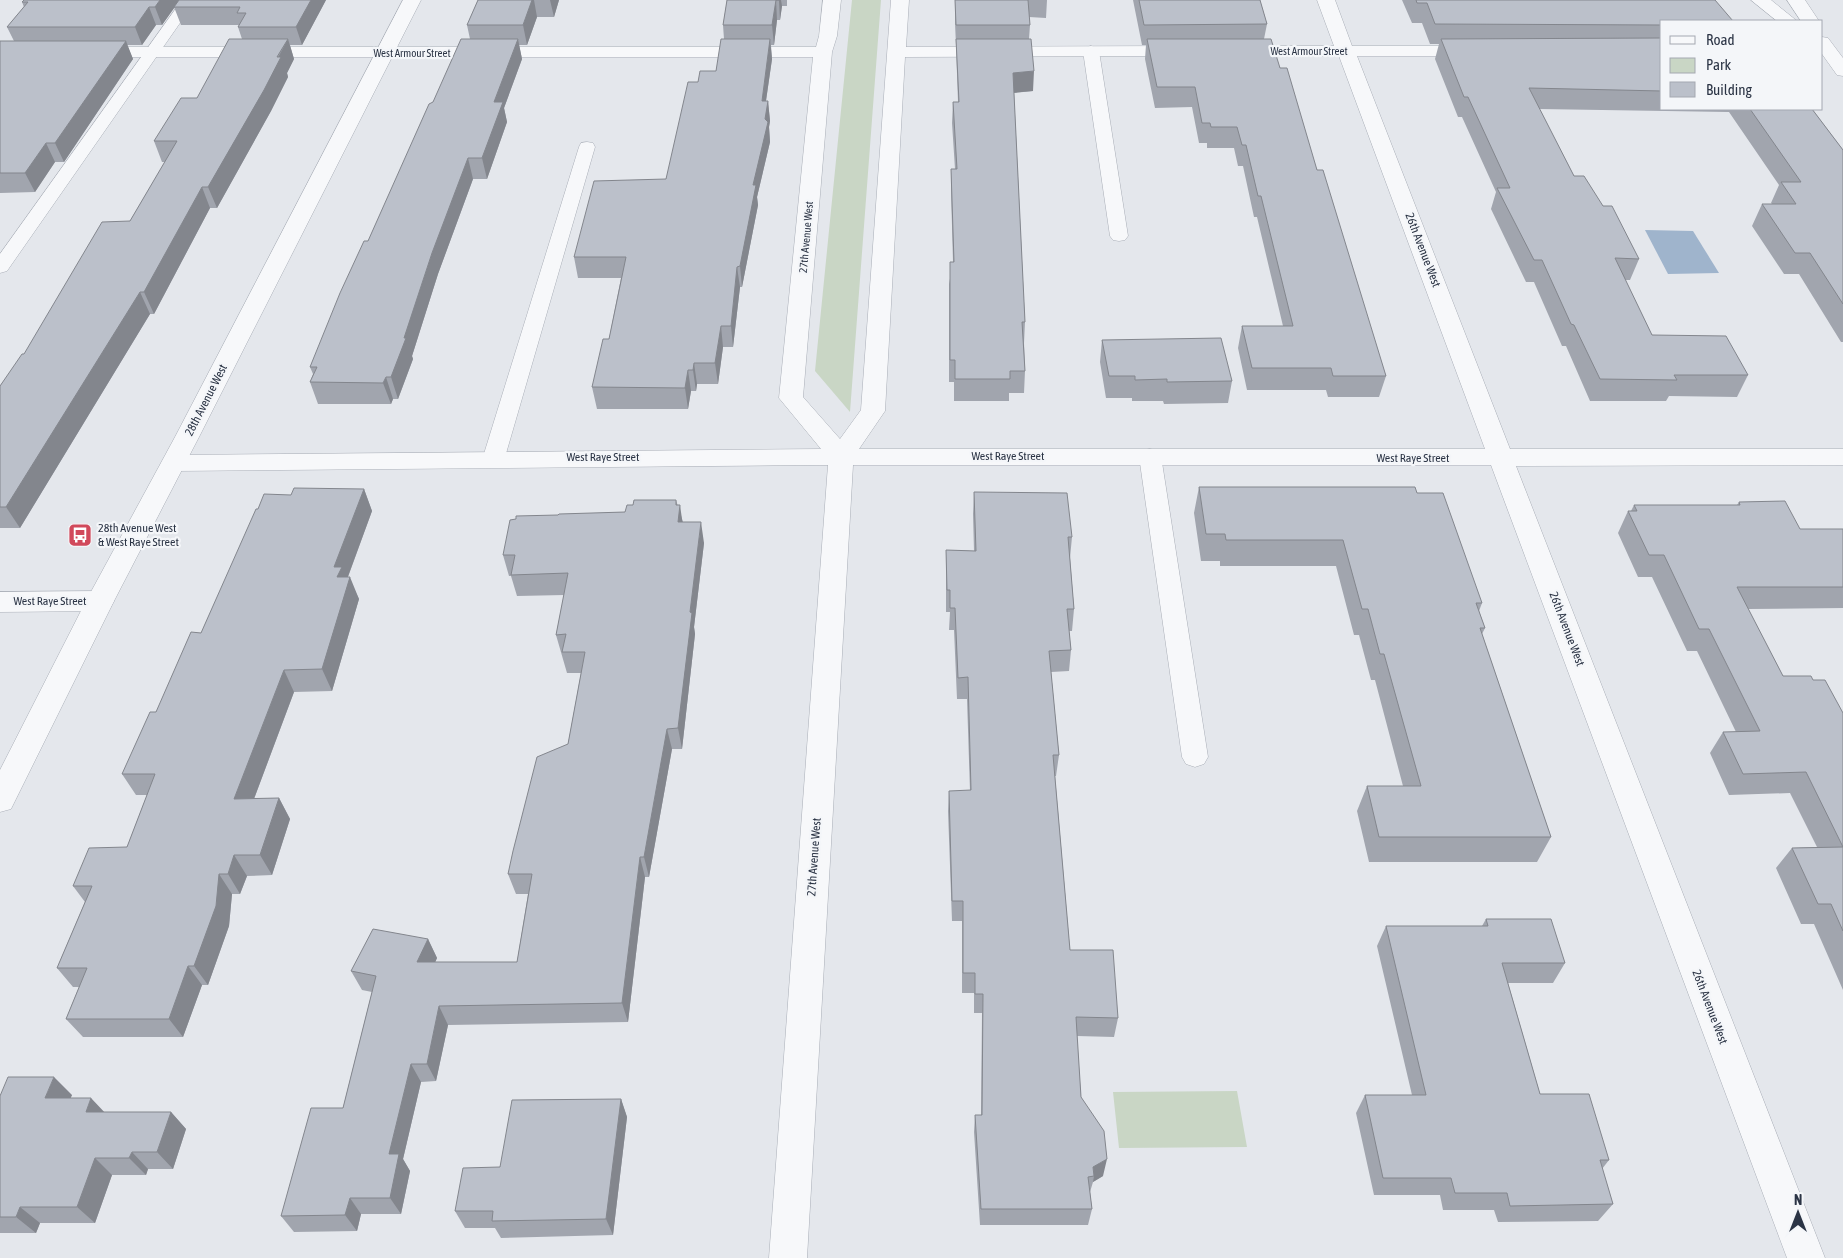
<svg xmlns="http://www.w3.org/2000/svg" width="1843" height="1258" font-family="'Asap Condensed',sans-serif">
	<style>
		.green { fill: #c9d6c5 }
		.water { fill: #9fb4cc }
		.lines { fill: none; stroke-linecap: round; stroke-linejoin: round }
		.service-casing { stroke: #a9aeb7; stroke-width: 1 }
		.minor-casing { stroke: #a9aeb7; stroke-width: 1 }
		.tertiary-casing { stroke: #a9aeb7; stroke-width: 1 }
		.service { fill: #f7f8fa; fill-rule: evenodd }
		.minor { fill: #f7f8fa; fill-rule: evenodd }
		.tertiary { fill: #f7f8fa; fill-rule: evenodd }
		.wall { fill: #a1a5ae }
		.shaded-wall { fill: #83868d }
		.building { fill: #bbc0ca; stroke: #83868d }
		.labels { text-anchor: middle; stroke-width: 4.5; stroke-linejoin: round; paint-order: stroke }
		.far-street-label { font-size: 11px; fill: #2b3445; stroke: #f4f6f9 }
		.street-label { font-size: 12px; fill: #2b3445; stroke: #f4f6f9 }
		.poi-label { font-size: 12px; fill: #2b3445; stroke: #f4f6f9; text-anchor: start }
	</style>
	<rect width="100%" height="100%" fill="#e4e7ec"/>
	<path class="green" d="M852,0H881L850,412L815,371Z
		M1237,1091L1247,1147L1119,1148L1113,1092Z"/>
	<path class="water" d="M1645,230L1693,231L1719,273L1668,274Z"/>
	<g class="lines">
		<g class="service-casing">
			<path id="service" d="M182,0H196L7,271L0,273V254Z
				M1091,46L1096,48L1099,51L1128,236L1125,240L1119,241L1113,240L1110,236L1083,51L1086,48Z
				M587,142L593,143L595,147L505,457L502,462L494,464L486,462L483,457L579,147L581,143Z
				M1150,449L1158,451L1161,456L1208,757L1204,764L1195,767L1186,764L1182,757L1139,456L1142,451Z"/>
		</g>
		<g class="minor-casing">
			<path id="minor" d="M823,0H841L837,36L832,52L803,397L840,439L861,410L891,0H909L906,47L1183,46L1189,47L1192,51L1189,55L1183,56L905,57L885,411L859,449H1485L1339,56H1238L1232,55L1229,51L1232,47L1238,46H1334L1317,0H1335L1352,46H1475L1481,47L1484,51L1481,55L1475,56H1357L1510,449H1843V465L1516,466L1825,1258H1787L1491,465H853L807,1258H769L828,465L174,471L165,469L162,463L165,457L174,455L821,449L779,398L813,57H92L86,56L83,52L86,48L92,47H816L819,36Z
				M1751,0H1771L1797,21H1777Z
				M1787,0H1805L1819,21H1801Z
				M1822,37L1828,38L1843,58V76L1837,75L1822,54Z
				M100,591L110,594L114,601L110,608L100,611L0,612V592Z"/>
		</g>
		<g class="tertiary-casing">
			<path id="tertiary" d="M403,0H421L199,437L114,601L11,809L0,812V770L86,601L175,437Z"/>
		</g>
		<use href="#service" class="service"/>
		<use href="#minor" class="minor"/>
		<use href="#tertiary" class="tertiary"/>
	</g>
	<path class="wall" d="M326,0L302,45H290L294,59L287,73L288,77L271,111L217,208H210L154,314H150L20,528H0V386L24,354L130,221L165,162H162L154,141L197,98L242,39L238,27L239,25H181L174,7L162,25H156L142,45H127L133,59L64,162H55L35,192L0,193V41H14L7,27L24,7L22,2Z
		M478,0H559L554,17H537L527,45H519L522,59L504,108L507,122L487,179H473L438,274L412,356L413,359L398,399H393L391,404H318L310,382L313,374L310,367L368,241L433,102L470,39L467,25Z
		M727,0H787V6H782L780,20H777L774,45H771L772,59L766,101H768L770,121L769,127L770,142L757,197L758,205L742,287H740L733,347H723L718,384H697L696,391H691L688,409H597L592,387L609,339L621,278H578L574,257L666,179L698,82L716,71L724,39L723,25Z
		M955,0H1047L1046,18L1029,17L1030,25L1029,39L1033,91L1014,93L1025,322L1024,343L1025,371L1024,393H1009V401H954V382H949V284L953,262L951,190V169H955L952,123L953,102H958L956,45L955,23Z
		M1133,0H1260L1267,24L1264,39L1280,68L1317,170L1386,376L1379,397H1328L1326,390H1247L1238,348L1242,326H1283L1257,217H1254L1243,166H1238L1234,148H1207V143H1199L1192,107L1155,108L1145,59L1146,45H1142Z
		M1402,0H1715L1662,21V109H1812L1843,150V342H1841L1799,274H1784L1752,226L1762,204H1772L1771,203L1779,185L1729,112L1539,109L1574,176L1603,206L1639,259L1630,280H1625L1652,335L1748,375L1737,397L1669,396L1666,401H1590L1566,346H1562L1534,282H1526L1491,209L1496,192L1462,117H1458L1435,59L1439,44H1430L1422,23H1412Z
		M1102,340L1232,381L1228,403L1164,404L1163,401H1132V398H1106L1100,362Z
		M1199,487L1417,493L1482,603L1479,611L1485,628L1482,634L1551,837L1537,862H1369L1357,811L1367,786H1403L1375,680H1371L1359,635H1354L1336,566H1220V561H1201L1194,513Z
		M364,489L372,511L348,577L359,599L332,691L294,692L254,799L279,798L290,819L272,875L247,876L240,894H232L229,926L208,985H202L183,1037H83L66,1019L79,987H73L57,968L85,902L73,886L127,847L147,795H136L122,774L156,712L201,633L258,509L291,495Z
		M974,492L1072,537L1070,558L1074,609L1072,631H1069L1071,650L1069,671L1051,672L1059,755L1056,776H1055L1070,950L1118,1018L1114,1037L1077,1036L1081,1097L1103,1176L1093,1182L1090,1192L1092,1209L1088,1225H980L974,1132L975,1115H981L982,1013H974V993H962V921H952L948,811L949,791H970L967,699H957L954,630H949L950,612H946V550L974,551L973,514Z
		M676,500L683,522L704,543L694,627L695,634L682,749H672L649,877H645L628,1022L448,1025L436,1081L421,1082L403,1159L410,1171L401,1214H361L357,1231L294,1232L281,1216L343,1108L372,992L362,990L351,971L428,939L437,958L435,962H517L528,894H516L508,874L568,744L581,673H567L556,635L564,595L517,596L511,576H509L503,555L558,515L625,512L633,505Z
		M1739,502L1800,529H1843V608L1748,609L1783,676L1813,680L1843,713V990L1814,924H1801L1776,868L1792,848L1817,847L1790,793L1729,795L1710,753L1723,732H1736L1697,651H1687L1652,577H1638L1618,533L1628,511H1631L1634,505H1737Z
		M1486,919L1565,963L1553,983H1508L1540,1094L1609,1160L1602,1169L1613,1204L1598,1221L1498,1222L1494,1210H1443L1440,1195H1374L1356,1113L1365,1095H1412L1377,946L1386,926H1482Z
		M72,1095L70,1098L103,1112H171L186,1129L173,1169H148L146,1175H112L95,1223H40L36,1233H0V1096Z
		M621,1099L627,1117L613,1235L501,1238L495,1228H465L455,1211L500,1167Z"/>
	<path class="shaded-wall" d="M160,0H180L162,25L155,7Z
		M311,0H326L302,45L296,27Z
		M532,0H534L537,17L527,45L523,25Z
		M550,0H559L554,17Z
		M776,0L777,20L774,45L772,25Z
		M779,0H781L782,6L780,20Z
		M149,7L156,25L142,45L135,27Z
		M288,39L294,59L287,73L288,77L271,111L217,208L208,187Z
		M518,39L522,59L504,108L507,122L487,179L482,158L494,102Z
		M770,39L772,59L763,121L762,101Z
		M126,41L133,59L64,162L55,143Z
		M1034,71L1033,91L1012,93L1013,73Z
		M768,101L770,121L769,127L770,142L757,197L758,205L742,287L740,266L753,185Z
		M46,143L55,162L35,192L25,173Z
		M468,158L473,179L438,274L412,356L413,359L398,399L391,377L432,253Z
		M202,187L210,208L154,314L144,292Z
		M737,267L740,287L733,347L731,326Z
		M140,292L150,314L20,528L6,507Z
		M721,326L723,347L718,384L715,363Z
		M694,363L697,384L696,391L693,370Z
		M688,370L691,391L688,409L685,388Z
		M386,377L393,399L391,404L383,383Z
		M364,489L372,511L347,579L350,577L359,599L332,691L322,669L334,567Z
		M676,500L678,515L680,505L683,526L678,522Z
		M701,522L704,543L694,627L695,634L682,749L678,728L690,612Z
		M284,670L294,692L246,820L234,799Z
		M667,729L672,749L649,877L644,857Z
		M279,798L290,819L272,875L260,855Z
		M234,855L247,876L240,894L228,874Z
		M640,857L645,877L628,1022L622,1003Z
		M219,874L232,894L229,926L208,985L194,966Z
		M428,939L437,958L427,981L417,962Z
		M188,966L202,985L183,1037L169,1019Z
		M439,1006L448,1025L436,1081L427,1064Z
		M411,1064L421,1082L403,1159L410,1171L401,1214L390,1198L389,1154Z
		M54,1077L72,1095L63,1116L45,1098Z
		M91,1098L108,1116L86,1112Z
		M621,1099L627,1117L613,1235L606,1219Z
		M171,1112L186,1129L173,1169L157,1152Z
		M132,1152L148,1169L146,1175L129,1158Z
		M95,1158L112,1175L95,1223L77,1207Z
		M1107,1159L1103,1176L1093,1182L1094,1176L1093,1167Z
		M350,1198L361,1214L357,1231L345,1215Z
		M20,1207L40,1223L36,1233L16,1217Z"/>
	<path class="building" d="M24,0H160L155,7H149L135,27H7L28,2H22Z
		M179,0H311L296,27H238L246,13H237L240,7H174Z
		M478,0H532L523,25H467Z
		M727,0H779H776L772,25H723Z
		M955,0H1028L1030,25H956Z
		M1139,0H1260L1267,24L1144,25Z
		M1416,0H1715L1733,21H1662V25L1435,24L1427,3H1417Z
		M1662,38V91L1529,88L1574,176H1584L1603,206H1612L1639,259L1615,258L1652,335L1726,336L1748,375H1674L1677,380L1600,379L1574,325L1571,324L1542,260H1534L1497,188H1510L1468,97H1464L1441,39Z
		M229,39H288L277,57H281L264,90L208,187H202L144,292H140L6,507H0V386L22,354H24L102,222L130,221L177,141H154L181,98H197Z
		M461,39H518L494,102H503L482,158H468L432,253L404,338H406L391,377H386L383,383L310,382L317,367H310L340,293L364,241H368L429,104L433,102Z
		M721,39H770L762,101H768L765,119L768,122L753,185H756L740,266L737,267L731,326H721L715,363H694L693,370H688L685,388L592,387L603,339H609L626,257H574L594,181L666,179L688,82H698L700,71H716Z
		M956,39H1031L1034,71L1013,73L1025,322H1022L1025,371H1010V379H955V360H950V262H954L951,169H957L953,102H959Z
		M1147,39H1271L1280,68H1287L1317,170H1323L1386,376H1333L1331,368H1252L1242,326H1293L1261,196H1258L1246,145H1242L1237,127H1211L1210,123H1202L1195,87H1157Z
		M0,41H126L55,143H46L25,173H0Z
		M1750,109H1812L1843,150V304L1810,253H1795L1762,204H1796L1781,182H1801Z
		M1221,338L1232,381L1167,382V379L1135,380V376H1109L1102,340Z
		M1199,487H1415L1417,493H1443L1482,603H1476L1485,628H1480L1551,837H1379L1367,786H1421L1384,654H1380L1368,609H1362L1343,540H1226L1225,534H1206Z
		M294,488L364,489L334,567H342L337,577H350L322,669L284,670L234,799L279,798L260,855H234L228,874H219L216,906L194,966H188L169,1019H66L87,968H57L92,886H73L89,848L127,847L155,774H122L150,712H156L191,632L201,633L256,509H258L264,494L291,495Z
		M974,492L1067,493L1072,537H1068L1074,609H1067L1071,650L1049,651L1059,755H1053L1070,950H1113L1118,1018L1076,1017L1081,1097L1104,1131L1107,1159L1093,1167L1094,1176L1088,1177L1092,1209H981L975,1115H982L983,994H975V973H963V901H952L949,791L971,790L968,677L958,678L955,608H950V590H947L946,550L976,551Z
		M634,500H676V505H680L678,522H701L690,612L692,613L678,728L667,729L644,857H640L622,1003L439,1006L427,1064H411L389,1154H399L390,1198H350L345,1215L281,1216L311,1108H343L376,976L351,971L373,929L428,939L417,962H517L532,874H508L513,851L537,757L568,744L585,652H562L566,634L556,635L568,573L511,575L515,555H503L510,520L516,519V516L558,515L559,514L625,512L627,505H633Z
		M1785,501L1800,529H1843V587H1737L1783,676H1811L1813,680H1825L1843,713V847L1806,772L1743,774L1723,732L1760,731L1709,629H1699L1664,555H1649L1628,511H1637L1634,505H1740L1739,502Z
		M1843,847V931L1831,904H1818L1792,848Z
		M1486,919H1551L1565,963H1502L1540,1094H1589L1609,1160H1600L1613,1204L1510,1206L1507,1193H1455L1451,1178H1383L1365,1095H1426L1386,926H1488Z
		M8,1077H54L45,1098H91L86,1112H171L157,1152H132L129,1158H95L77,1207H20L16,1217H0V1096Z
		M621,1099L606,1219L492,1221L493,1211H455L463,1168L500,1167L512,1100Z"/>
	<defs>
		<g id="bus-square" transform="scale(1.25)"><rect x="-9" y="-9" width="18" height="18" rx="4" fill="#d1495b" stroke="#f4f6f9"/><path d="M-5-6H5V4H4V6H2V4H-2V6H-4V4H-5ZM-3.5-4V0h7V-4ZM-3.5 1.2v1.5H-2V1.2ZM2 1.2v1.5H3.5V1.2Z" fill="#fff"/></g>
	</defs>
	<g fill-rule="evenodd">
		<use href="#bus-square" x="80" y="535"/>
	</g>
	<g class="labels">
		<g class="far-street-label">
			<text x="1309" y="55">West Armour Street</text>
			<text x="412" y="57">West Armour Street</text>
			<text transform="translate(806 237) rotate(-85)" y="4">27th Avenue West</text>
		</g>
		<g class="street-label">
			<text transform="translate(1423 250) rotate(69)" y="4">26th Avenue West</text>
			<text transform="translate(206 400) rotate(-63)" y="4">28th Avenue West</text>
			<text x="1008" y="460">West Raye Street</text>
			<text x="603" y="461">West Raye Street</text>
			<text x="1413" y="462">West Raye Street</text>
			<text x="50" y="605">West Raye Street</text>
			<text transform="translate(1567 629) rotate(69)" y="4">26th Avenue West</text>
			<text transform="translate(814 857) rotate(-86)" y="4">27th Avenue West</text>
			<text transform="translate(1710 1007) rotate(69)" y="4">26th Avenue West</text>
		</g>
		<g class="poi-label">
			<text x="98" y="532">28th Avenue West<tspan x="98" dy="14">&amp; West Raye Street</tspan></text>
		</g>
	</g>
	<rect x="1660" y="20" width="162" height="90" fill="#f4f6f9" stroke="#a4a8b1"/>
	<rect x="1670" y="36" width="25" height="8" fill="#f7f8fa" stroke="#a4a8b1"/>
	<text x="1706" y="45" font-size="15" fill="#2b3445">Road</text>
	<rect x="1670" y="58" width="25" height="15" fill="#c9d6c5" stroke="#a4a8b1"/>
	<text x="1706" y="70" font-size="15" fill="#2b3445">Park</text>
	<rect x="1670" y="82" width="25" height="15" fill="#bbc0ca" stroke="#a4a8b1"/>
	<text x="1706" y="95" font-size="15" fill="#2b3445">Building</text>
	<g transform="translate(1798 1213)" stroke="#f4f6f9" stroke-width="4" paint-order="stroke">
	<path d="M0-4L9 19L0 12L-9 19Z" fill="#2b3445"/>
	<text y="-8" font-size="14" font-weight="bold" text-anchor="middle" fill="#2b3445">N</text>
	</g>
</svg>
